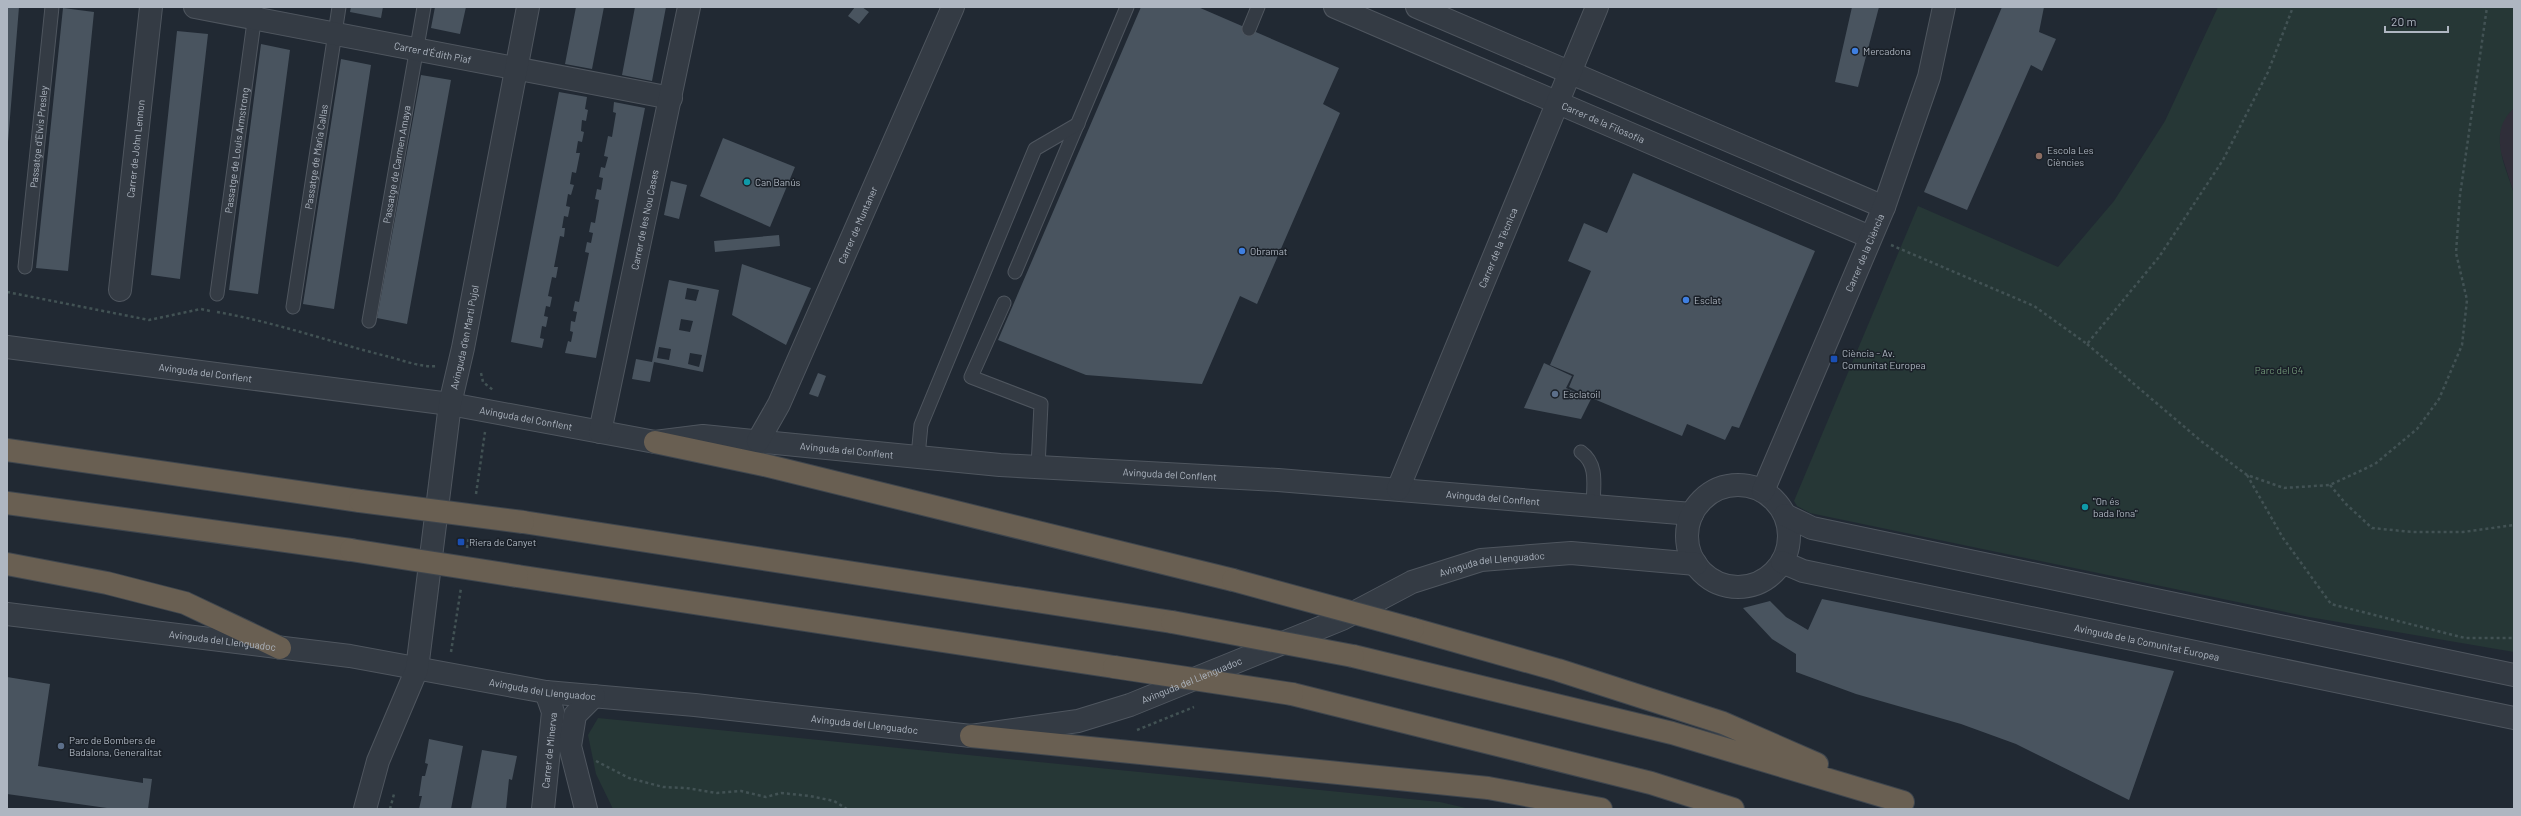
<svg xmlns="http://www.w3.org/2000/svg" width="2521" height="816" font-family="Barlow,sans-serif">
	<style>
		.medical { fill: #2f2e39 }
		.green { fill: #263736 }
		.building { fill: #49545f; fill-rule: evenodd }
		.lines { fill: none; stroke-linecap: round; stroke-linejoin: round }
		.lane-casing { stroke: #4f565f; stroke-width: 15 }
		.street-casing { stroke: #4f565f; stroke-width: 24 }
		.highway-casing { stroke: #3f464e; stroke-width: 24 }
		.path { stroke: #425254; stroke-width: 2.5; stroke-dasharray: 3 3; stroke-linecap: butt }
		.lane { stroke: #343b44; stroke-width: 13 }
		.street { stroke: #343b44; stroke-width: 22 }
		.highway { stroke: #695f52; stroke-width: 22 }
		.highway-bridge-casing { stroke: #3f464e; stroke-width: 24; stroke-linecap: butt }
		.highway-bridge { stroke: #695f52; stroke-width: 22 }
		.shop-dot { fill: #3f7fe0; stroke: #1a2028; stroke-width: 1.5 }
		.education-dot { fill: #8d6e63; stroke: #1a2028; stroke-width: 1.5 }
		.culture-dot { fill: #0f9aa8; stroke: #1a2028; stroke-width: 1.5 }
		.transit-dot { fill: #1a4fb4; stroke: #1a2028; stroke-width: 1.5 }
		.service-dot { fill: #5c6f8a; stroke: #1a2028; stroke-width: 1.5 }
		.labels { text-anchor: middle; stroke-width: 3; stroke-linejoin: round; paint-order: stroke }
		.poi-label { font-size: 10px; fill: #aeb6c1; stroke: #1a2028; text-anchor: start }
		.street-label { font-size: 10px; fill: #aeb6c1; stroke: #1a2028 }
		.park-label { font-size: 10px; fill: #709477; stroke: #1a2028 }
	</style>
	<rect width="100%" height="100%" fill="#212933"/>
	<path class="medical" d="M2514,108V194L2500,150L2499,129L2506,115Z"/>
	<path class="green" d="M2218,7H2514V108C2487,133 2505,164 2514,194V652L2309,617L1810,513L1797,506L1794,501L1918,206L2058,267L2114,201L2165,121Z
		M598,718L1440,802L1470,809H613L596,774L588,735Z"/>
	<path class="building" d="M7,7H19L8,142H7Z
		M351,7H383L381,18L350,12Z
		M435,7H466L460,34L431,28Z
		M576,7H604L592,69L565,64Z
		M635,7H666L652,81L622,75Z
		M855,7H862L869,12L859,24L848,16Z
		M1141,7H1198L1339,68L1323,104L1340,113L1257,304L1240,296L1202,384L1086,375L998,340Z
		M1852,7H1879L1858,87L1835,82Z
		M2002,7H2044L2039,32L2056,39L2042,71L2031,65L1967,210L1924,192Z
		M63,8L94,12L68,271L36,268Z
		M177,31L208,34L180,279L151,275Z
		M261,44L290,50L258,294L229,290Z
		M341,59L371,65L334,309L303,304Z
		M421,75L451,80L407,324L377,318Z
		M559,92L587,97L585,109L588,110L586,121L582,120L581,131L584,132L582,142L578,141L576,153H580L576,173L572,172L570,184L574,185L571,195L568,194L566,206L570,207L568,217L564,216L562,228H565L564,237L560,236L554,267H558L556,278L552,277L548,296L552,297L550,307L546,306L544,316L548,317L546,327L542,326L540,338L544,339L542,348L511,342Z
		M614,102L645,108L596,358L565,353L568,341L571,342L573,332L570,331L571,321L575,322L577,312L573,311L575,301L579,302L589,253L585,252L587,242L591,243L593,233L589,232L591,222L595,223L599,200L595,199L597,189L601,190L603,178L599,177L601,167L605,168L608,157L604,156L608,136L612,137L616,113L613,112Z
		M723,138L795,167L770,227L700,196Z
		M1633,173L1815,251L1739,428L1732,426L1725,440L1687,424L1682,436L1594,399L1569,387L1574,375L1550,365L1591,271L1568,261L1584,223L1607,233Z
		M671,181L687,185L679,219L664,215Z
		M779,235L780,246L715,252L714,241Z
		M742,264L811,288L786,345L732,315Z
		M669,280L719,290L703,372L654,362L650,382L632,379L636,359L652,362ZM687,288L699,290L696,301L685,299ZM681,319L693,321L690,332L679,330ZM659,347L671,349L669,360L657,358ZM690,353L702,355L699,367L688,364Z
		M1544,363L1572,376L1566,388L1591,399L1581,419L1524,408Z
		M818,373L826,376L818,397L809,394Z
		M1822,599L2174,671L2129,800L2016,744L1961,724L1856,694L1796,672V654L1772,639L1743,608L1770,601L1786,617L1808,630Z
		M7,677L50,684L38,766L143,783V778L152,779L148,809H114L7,794Z
		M429,739L463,746L451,809H419L422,796H419L422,776H425L428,764L425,763Z
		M482,750L517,756L512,780L509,779L506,809H471Z"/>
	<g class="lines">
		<g class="lane-casing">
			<g id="lane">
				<path d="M1249,29L1258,7"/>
				<path id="s1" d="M25,267L52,7"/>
				<path d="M1015,272L1127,7"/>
				<path id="s2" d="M217,294L256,7"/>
				<path d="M1004,303L971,377L1041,404L1038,467"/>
				<path id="s3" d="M293,307L339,7"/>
				<path id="s4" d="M369,321L424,7"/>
				<path d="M1581,452C1599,465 1593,487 1593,508"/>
				<path d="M918,456L921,425L1035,149L1078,124"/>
			</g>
		</g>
		<g class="street-casing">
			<g id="street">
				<path id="s5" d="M195,7L671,98"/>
				<path id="s6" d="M1335,7L1870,237"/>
				<path d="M1417,7L1884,207"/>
				<path id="s7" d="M120,290L151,7"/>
				<path id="s8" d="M7,347L450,404L655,442L703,436L1000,465L1278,480L1692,514"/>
				<path id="s9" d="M600,432L689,7"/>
				<path id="s10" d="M758,441L779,404L953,7"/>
				<circle cx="1738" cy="536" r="51"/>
				<path id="s11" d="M1398,489L1597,7"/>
				<path id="s12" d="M1763,491L1884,207L1929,77L1944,7"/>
				<path d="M1785,515L1812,528L2514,675"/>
				<path id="s13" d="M1782,562L1803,571L2514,718"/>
				<path id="s14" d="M7,614L350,656L546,692L695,705L971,736L1078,721L1130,705L1342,619L1412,582L1481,560L1571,553L1696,564"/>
				<path id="s15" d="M365,809L378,761L417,669L450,404L463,348L528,7"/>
				<path id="s16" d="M543,809L553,712L546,692"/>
				<path d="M586,809L570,746L575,715L594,696"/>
			</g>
		</g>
		<g class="highway-casing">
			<path id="highway" d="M655,442L764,465L1233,580
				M7,450L360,501
				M7,503L351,550
				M523,522L1172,622
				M7,564L107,583L185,603L280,648
				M517,576L1114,667
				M1413,629L1558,670L1723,723L1817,764
				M1353,656L1672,733L1903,802
				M1292,694L1651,783L1733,809
				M971,736L1488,788L1601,809"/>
		</g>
		<path class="path" d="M1891,245L2034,306L2087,344L2159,257L2223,160L2268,72L2293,7
			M7,292L149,320L201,309L210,311
			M217,312C275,322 330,342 386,356C402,360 422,368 437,366
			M2087,344L2201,441L2247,475L2284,488L2330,485L2375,464L2417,429L2439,399L2462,345L2467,300L2456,253L2460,195L2487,7
			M481,373L483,382L493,390
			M2247,475L2283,538L2331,604L2465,638H2514
			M2330,485L2346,504L2372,528L2412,532H2463L2514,525
			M476,494L485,432
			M467,548L469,537
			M451,652L461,588
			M1137,730L1194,707
			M596,761L629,778L663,787L686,788L717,793L741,791L766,797L781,793L810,796L834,801L847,809
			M390,809L394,794"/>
		<use href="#lane" class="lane"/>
		<use href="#street" class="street"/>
		<use href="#highway" class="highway"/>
		<g class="highway-bridge-casing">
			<path id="highway-bridge" d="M360,501L523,522
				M351,550L517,576
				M1233,580L1413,629
				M1172,622L1353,656
				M1114,667L1292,694"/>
		</g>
		<use href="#highway-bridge" class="highway-bridge"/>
	</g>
	<g class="shop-dot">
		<circle cx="1855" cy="51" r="4"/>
		<circle cx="1242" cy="251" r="4"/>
		<circle cx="1686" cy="300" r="4"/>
	</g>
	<circle class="education-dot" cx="2039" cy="156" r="4"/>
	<g class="culture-dot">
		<circle cx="747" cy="182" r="4"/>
		<circle cx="2085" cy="507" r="4"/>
	</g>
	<g class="transit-dot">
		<rect x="1830" y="355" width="8" height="8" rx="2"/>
		<rect x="457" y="538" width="8" height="8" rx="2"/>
	</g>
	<g class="service-dot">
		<circle cx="1555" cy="394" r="4"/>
		<circle cx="61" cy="746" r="4"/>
	</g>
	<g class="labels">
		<g class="poi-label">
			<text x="1863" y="55">Mercadona</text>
			<text x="2047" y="154">Escola Les<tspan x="2047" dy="12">Ciències</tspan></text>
			<text x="755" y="186">Can Banús</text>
			<text x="1250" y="255">Obramat</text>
			<text x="1694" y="304">Esclat</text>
			<text x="1842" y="357">Ciència - Av.<tspan x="1842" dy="12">Comunitat Europea</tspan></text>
			<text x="1563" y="398">Esclatoil</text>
			<text x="2093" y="505">"On és<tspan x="2093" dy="12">bada l'ona"</tspan></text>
			<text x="469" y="546">Riera de Canyet</text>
			<text x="69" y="744">Parc de Bombers de<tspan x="69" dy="12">Badalona, Generalitat</tspan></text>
		</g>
		<g class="street-label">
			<text dy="4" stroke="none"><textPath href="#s5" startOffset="242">Carrer d'Édith Piaf</textPath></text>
			<text dy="4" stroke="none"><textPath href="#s6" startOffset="292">Carrer de la Filosofia</textPath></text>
			<text dy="4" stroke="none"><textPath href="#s1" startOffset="131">Passatge d'Elvis Presley</textPath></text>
			<text dy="4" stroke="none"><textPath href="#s7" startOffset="142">Carrer de John Lennon</textPath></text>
			<text dy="4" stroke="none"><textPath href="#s2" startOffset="145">Passatge de Louis Armstrong</textPath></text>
			<text dy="4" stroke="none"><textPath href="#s3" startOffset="152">Passatge de Maria Callas</textPath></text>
			<text dy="4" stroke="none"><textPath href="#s4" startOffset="159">Passatge de Carmen Amaya</textPath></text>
			<text dy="4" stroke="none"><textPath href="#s9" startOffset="217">Carrer de les Nou Cases</textPath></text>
			<text dy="4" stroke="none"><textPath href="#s10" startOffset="238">Carrer de Muntaner</textPath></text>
			<text dy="4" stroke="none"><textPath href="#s11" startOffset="261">Carrer de la Tècnica</textPath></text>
			<text dy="4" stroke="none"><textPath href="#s12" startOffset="259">Carrer de la Ciència</textPath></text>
			<text dy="4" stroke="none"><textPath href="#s15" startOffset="485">Avinguda d'en Martí Pujol</textPath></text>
			<text dy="4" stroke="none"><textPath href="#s8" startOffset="200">Avinguda del Conflent</textPath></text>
			<text dy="4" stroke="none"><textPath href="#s8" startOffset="524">Avinguda del Conflent</textPath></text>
			<text dy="4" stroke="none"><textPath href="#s8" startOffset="848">Avinguda del Conflent</textPath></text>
			<text dy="4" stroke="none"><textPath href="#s8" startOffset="1172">Avinguda del Conflent</textPath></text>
			<text dy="4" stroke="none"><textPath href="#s8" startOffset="1496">Avinguda del Conflent</textPath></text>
			<text dy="4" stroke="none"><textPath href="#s14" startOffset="1525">Avinguda del Llenguadoc</textPath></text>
			<text dy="4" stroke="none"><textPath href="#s14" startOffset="217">Avinguda del Llenguadoc</textPath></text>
			<text dy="4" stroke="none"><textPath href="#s13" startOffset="374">Avinguda de la Comunitat Europea</textPath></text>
			<text dy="4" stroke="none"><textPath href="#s14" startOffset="1201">Avinguda del Llenguadoc</textPath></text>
			<text dy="4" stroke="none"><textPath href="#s14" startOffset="541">Avinguda del Llenguadoc</textPath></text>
			<text dy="4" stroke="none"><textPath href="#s14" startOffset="865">Avinguda del Llenguadoc</textPath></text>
			<text dy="4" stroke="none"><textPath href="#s16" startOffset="59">Carrer de Minerva</textPath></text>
		</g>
		<g class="park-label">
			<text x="2279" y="374">Parc del G4</text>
		</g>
	</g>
	<rect width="2521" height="816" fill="none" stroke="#aeb6c1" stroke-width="16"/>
	<path d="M2385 26v6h63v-6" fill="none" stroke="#aeb6c1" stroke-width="2"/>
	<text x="2391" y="26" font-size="12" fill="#aeb6c1" stroke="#1a2028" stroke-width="3" paint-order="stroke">20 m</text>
</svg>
